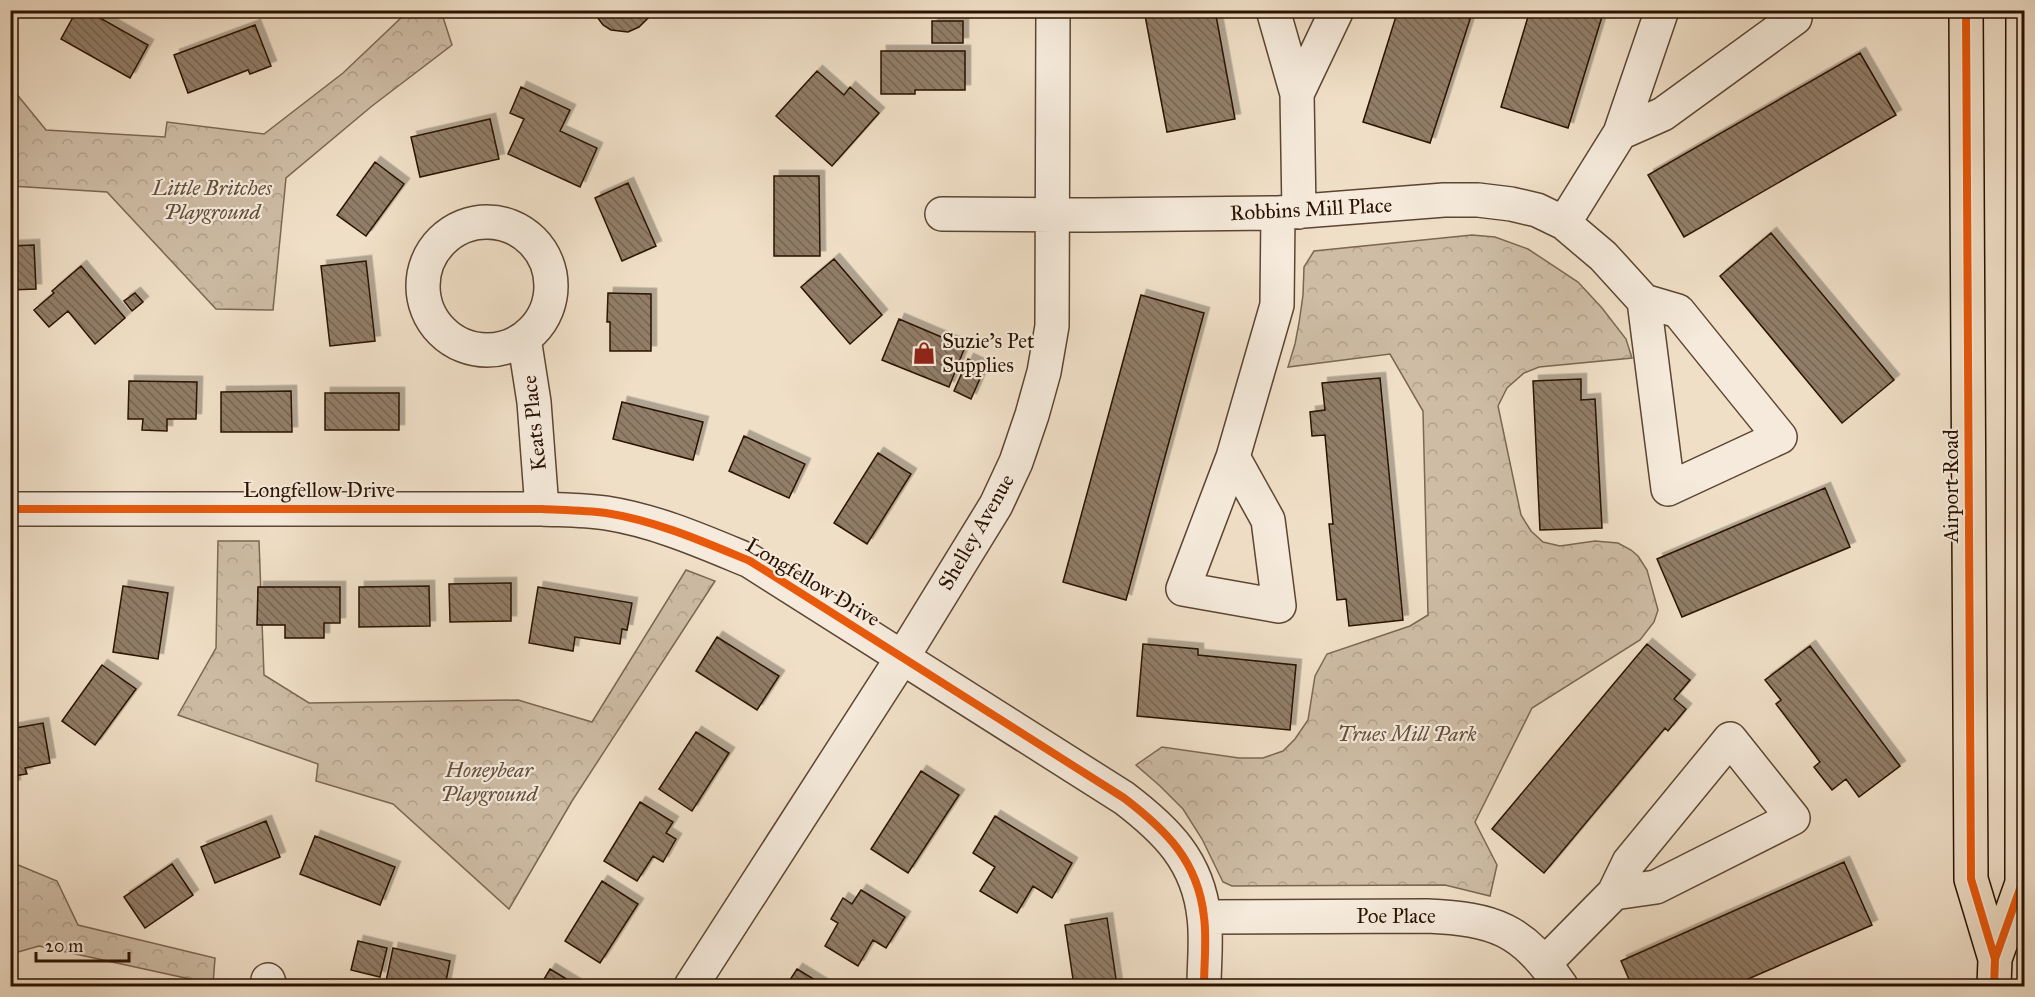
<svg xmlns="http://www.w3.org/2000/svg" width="2035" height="997" font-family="'IM FELL Great Primer',serif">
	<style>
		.park { fill: url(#park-crowns); stroke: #7c6752; stroke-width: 1.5 }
		.building { fill: url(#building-back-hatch); stroke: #2a1200; stroke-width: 1.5; filter: url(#shadow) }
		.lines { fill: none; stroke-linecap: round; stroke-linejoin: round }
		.minor-casing { stroke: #5c4532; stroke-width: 36 }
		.major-casing { stroke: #2a1200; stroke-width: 36 }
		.minor { stroke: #f5eadb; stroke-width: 33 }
		.major { stroke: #f0dfc7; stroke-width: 33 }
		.cycleway-casing { stroke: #f5eadb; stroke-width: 11 }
		.cycleway { stroke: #e8590c; stroke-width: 8 }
		.labels { text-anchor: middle; stroke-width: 4.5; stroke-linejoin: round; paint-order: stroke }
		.park-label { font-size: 21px; font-style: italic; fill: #634e3a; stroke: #f5eadb }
		.street-label { font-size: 21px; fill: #2a1200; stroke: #f5eadb }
		.poi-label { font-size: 21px; fill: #2a1200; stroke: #f5eadb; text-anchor: start }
	</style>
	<defs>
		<pattern id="park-crowns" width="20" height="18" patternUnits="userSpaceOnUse" patternTransform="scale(1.5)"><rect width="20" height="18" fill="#cebca5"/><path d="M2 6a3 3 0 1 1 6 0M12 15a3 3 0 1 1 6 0" fill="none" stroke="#b1a18c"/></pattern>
		<pattern id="building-back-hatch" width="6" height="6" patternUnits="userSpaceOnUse" patternTransform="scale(1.5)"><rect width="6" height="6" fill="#917d67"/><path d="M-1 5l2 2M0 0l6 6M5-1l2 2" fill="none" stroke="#776552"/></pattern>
		<filter id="shadow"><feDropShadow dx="5.5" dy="-5.5" stdDeviation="0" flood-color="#0004"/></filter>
	</defs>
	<rect width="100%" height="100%" fill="#f0dfc7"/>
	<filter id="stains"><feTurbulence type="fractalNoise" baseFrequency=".00333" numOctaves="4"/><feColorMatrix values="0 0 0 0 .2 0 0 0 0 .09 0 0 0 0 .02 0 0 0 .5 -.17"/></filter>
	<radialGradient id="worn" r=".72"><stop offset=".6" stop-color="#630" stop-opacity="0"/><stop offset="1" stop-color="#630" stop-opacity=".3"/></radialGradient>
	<path class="park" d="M402,11H441L452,45L372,106L286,178L273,310L216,309L107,192L11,186V87L46,130L165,137L167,122L264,134L343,73L403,16Z
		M1472,235L1495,237L1528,249L1578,282L1602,308L1626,339L1632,358L1539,367L1524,373L1507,388L1498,406L1521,515L1531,531L1543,542L1560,546L1595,541L1618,543L1631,550L1638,556L1647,570L1658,610L1654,622L1640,640L1532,708L1475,822L1497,865L1490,896L1445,885L1232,886L1223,882L1202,839L1183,809L1160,786L1136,765L1162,747L1239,758H1263L1283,751L1295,739L1308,720L1315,676L1327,654L1410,626L1428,615L1423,411L1390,354L1288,367L1295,344L1299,323L1303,295L1304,267L1314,251Z
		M218,541H259L264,675L309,703L518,700L592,722L686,570L715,581L572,801L509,909L393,804L316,781L318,764L178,715L216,648Z
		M11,862L57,881L78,925L215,958L213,984L39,946L11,954Z"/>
	<path class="building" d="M77,10H86L148,45L130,78L61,39Z
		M656,10L639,27L628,32L611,30L603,25L592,10Z
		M1144,10H1215L1235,119L1167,132Z
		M1398,10H1473L1430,143L1363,122Z
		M1530,10H1604L1568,128L1501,107Z
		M932,21H963V43H932Z
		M255,25L271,66L250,74L248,70L188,93L174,55Z
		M881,51H965V90H915V94H881Z
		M1860,53L1896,115L1684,237L1648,175Z
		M817,71L844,95L850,87L879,113L832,166L776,116Z
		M521,87L570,110L560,131L597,148L580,187L508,154L524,119L510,113Z
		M490,119L499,159L420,177L411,137Z
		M375,162L404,184L366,236L337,215Z
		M774,176H819L820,256H774Z
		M628,183L656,246L622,261L595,198Z
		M1771,233L1894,380L1842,423L1720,276Z
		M34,245L36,289L10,290V246Z
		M834,259L882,315L850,344L801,287Z
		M366,261L375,341L330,346L321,266Z
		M81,266L125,318L95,344L68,311L49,327L34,310L54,293L52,291Z
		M135,293L143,302L132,311L124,301Z
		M608,293L651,294V351H610V322H607Z
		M1141,295L1204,313L1126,600L1063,582Z
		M899,319L965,347L949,387L882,360Z
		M968,359L985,367L971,399L954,391Z
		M1380,378L1403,620L1349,626L1346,599L1337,600L1329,524H1333L1325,435L1312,436L1310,412L1325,410L1322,383Z
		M1581,379V400L1595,399L1602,528L1540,530L1533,381Z
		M129,381L197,382L196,419H167V431L142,430L143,419H128Z
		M291,391L292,432H221V392Z
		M325,393H399V430H325Z
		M622,402L703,422L693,460L613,439Z
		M744,436L805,464L789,498L729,471Z
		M878,453L911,474L867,544L834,523Z
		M1825,488L1850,547L1682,617L1657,559Z
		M511,583V621L450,622L449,584Z
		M123,586L168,593L158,659L113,652Z
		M429,586L430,626L359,627V587Z
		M258,587H340V623H324V638H285V625H257Z
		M538,587L632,603L627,630L622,629L620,644L575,637L573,651L529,643Z
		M717,637L779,676L757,710L696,671Z
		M1143,644L1198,649V655L1296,665L1290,730L1137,716Z
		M1647,644L1690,680L1674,699L1686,709L1668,731L1665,728L1544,873L1492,829Z
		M1810,646L1900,766L1859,797L1846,779L1832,790L1814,767L1820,762L1776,704L1781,700L1765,680Z
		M102,665L136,689L95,745L62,721Z
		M43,723L50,763L25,768L27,774L14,776L15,785L10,786V729Z
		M696,732L729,753L692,811L659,789Z
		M921,771L959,795L908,873L871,849Z
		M640,802L673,822L666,833L676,839L663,862L653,856L637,881L604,861Z
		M995,816L1072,863L1052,898L1033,886L1017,913L980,891L995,867L973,853Z
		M266,821L280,857L215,883L201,847Z
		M315,836L395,867L380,905L300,874Z
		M1844,862L1872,925L1732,986H1632L1621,961Z
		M172,864L193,895L145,928L124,897Z
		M602,881L638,904L600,963L565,941Z
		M861,890L905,917L886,948L873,940L858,966L825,946L838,923L831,919L843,898L852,904Z
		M1107,918L1117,986H1074L1065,925Z
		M358,941L387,948L380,977L351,970Z
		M393,948L450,961L445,986H385Z
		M550,969L578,986H540Z
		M797,969L825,986H786Z"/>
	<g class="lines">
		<g class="minor-casing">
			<path id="minor" d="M1273,10L1297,94L1299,212
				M1297,94L1337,10
				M1620,133L1663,114L1795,18L1784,10
				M942,214L1093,215L1278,213L1444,200H1478L1511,204L1537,210L1564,223L1603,256L1644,301L1668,489L1780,437L1678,311L1644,301
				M423 286a64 64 0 1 1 128 0a64 64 0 1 1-128 0Z
				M1564,223L1620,133L1662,10
				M524,338L534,402L542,509
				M1233,457L1268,520L1279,606L1183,589L1233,457L1277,305L1278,213
				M10,509H542C563,510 585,510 606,513C657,521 704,542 750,561L1124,798C1166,830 1198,861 1204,917C1207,939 1204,964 1204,986
				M1204,917L1427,916C1495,919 1522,929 1561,986
				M1545,963L1614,893L1656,887L1793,818L1730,739L1629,862L1614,893
				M268,980L270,986
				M691,986L902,658L996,505L1016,462L1032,415L1044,372L1052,326L1053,10"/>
		</g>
		<g class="major-casing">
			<path id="major" d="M1966,10L1971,879L1995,959L1994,986
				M1995,959L2022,883L2023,10"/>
		</g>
		<use href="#minor" class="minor"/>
		<use href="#major" class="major"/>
		<g class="cycleway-casing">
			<path id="cycleway" d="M1966,10L1971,879L1995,959L1994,986
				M10,509H542C563,510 585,510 606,513C657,521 704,542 750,561L1124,798C1166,830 1198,861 1204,917C1207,939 1204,964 1204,986
				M1995,959L2022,883L2023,10"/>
		</g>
		<use href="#cycleway" class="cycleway"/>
	</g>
	<defs>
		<g id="shop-bare" transform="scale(1.8)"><path d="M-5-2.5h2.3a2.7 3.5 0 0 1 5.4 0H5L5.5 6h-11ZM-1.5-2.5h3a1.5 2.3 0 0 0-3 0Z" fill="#8f2418" stroke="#f5eadb" stroke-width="2.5" paint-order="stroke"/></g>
	</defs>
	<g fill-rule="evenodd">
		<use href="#shop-bare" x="924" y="353"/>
	</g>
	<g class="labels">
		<g class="park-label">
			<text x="212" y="195">Little Britches<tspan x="212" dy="24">Playground</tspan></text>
			<text x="1407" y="741">Trues Mill Park</text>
			<text x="489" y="777">Honeybear<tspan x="489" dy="24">Playground</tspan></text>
		</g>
		<g class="street-label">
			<text transform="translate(1311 209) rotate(-3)" y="7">Robbins Mill Place</text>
			<text transform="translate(534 423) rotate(-96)" y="7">Keats Place</text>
			<text transform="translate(1951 486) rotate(-90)" y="7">Airport Road</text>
			<text x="319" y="497">Longfellow Drive</text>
			<text transform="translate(976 532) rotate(-60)" y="7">Shelley Avenue</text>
			<text transform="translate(813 582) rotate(31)" y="7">Longfellow Drive</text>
			<text x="1396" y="923">Poe Place</text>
		</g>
		<g class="poi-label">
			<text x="942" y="348">Suzie's Pet<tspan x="942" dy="24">Supplies</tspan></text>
		</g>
	</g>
	<rect width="2035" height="997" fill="none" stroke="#f0dfc7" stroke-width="36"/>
	<rect x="12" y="12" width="2011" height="973" fill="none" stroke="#2a1200" stroke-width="3"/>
	<rect x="18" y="18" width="1999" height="961" fill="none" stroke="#2a1200" stroke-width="1.5"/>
	<path d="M36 952v9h93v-9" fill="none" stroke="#2a1200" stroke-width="3"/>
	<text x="45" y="952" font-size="18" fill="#2a1200" stroke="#f5eadb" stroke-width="4.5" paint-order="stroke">20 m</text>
	<rect width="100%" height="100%" filter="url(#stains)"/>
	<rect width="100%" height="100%" fill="url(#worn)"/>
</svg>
